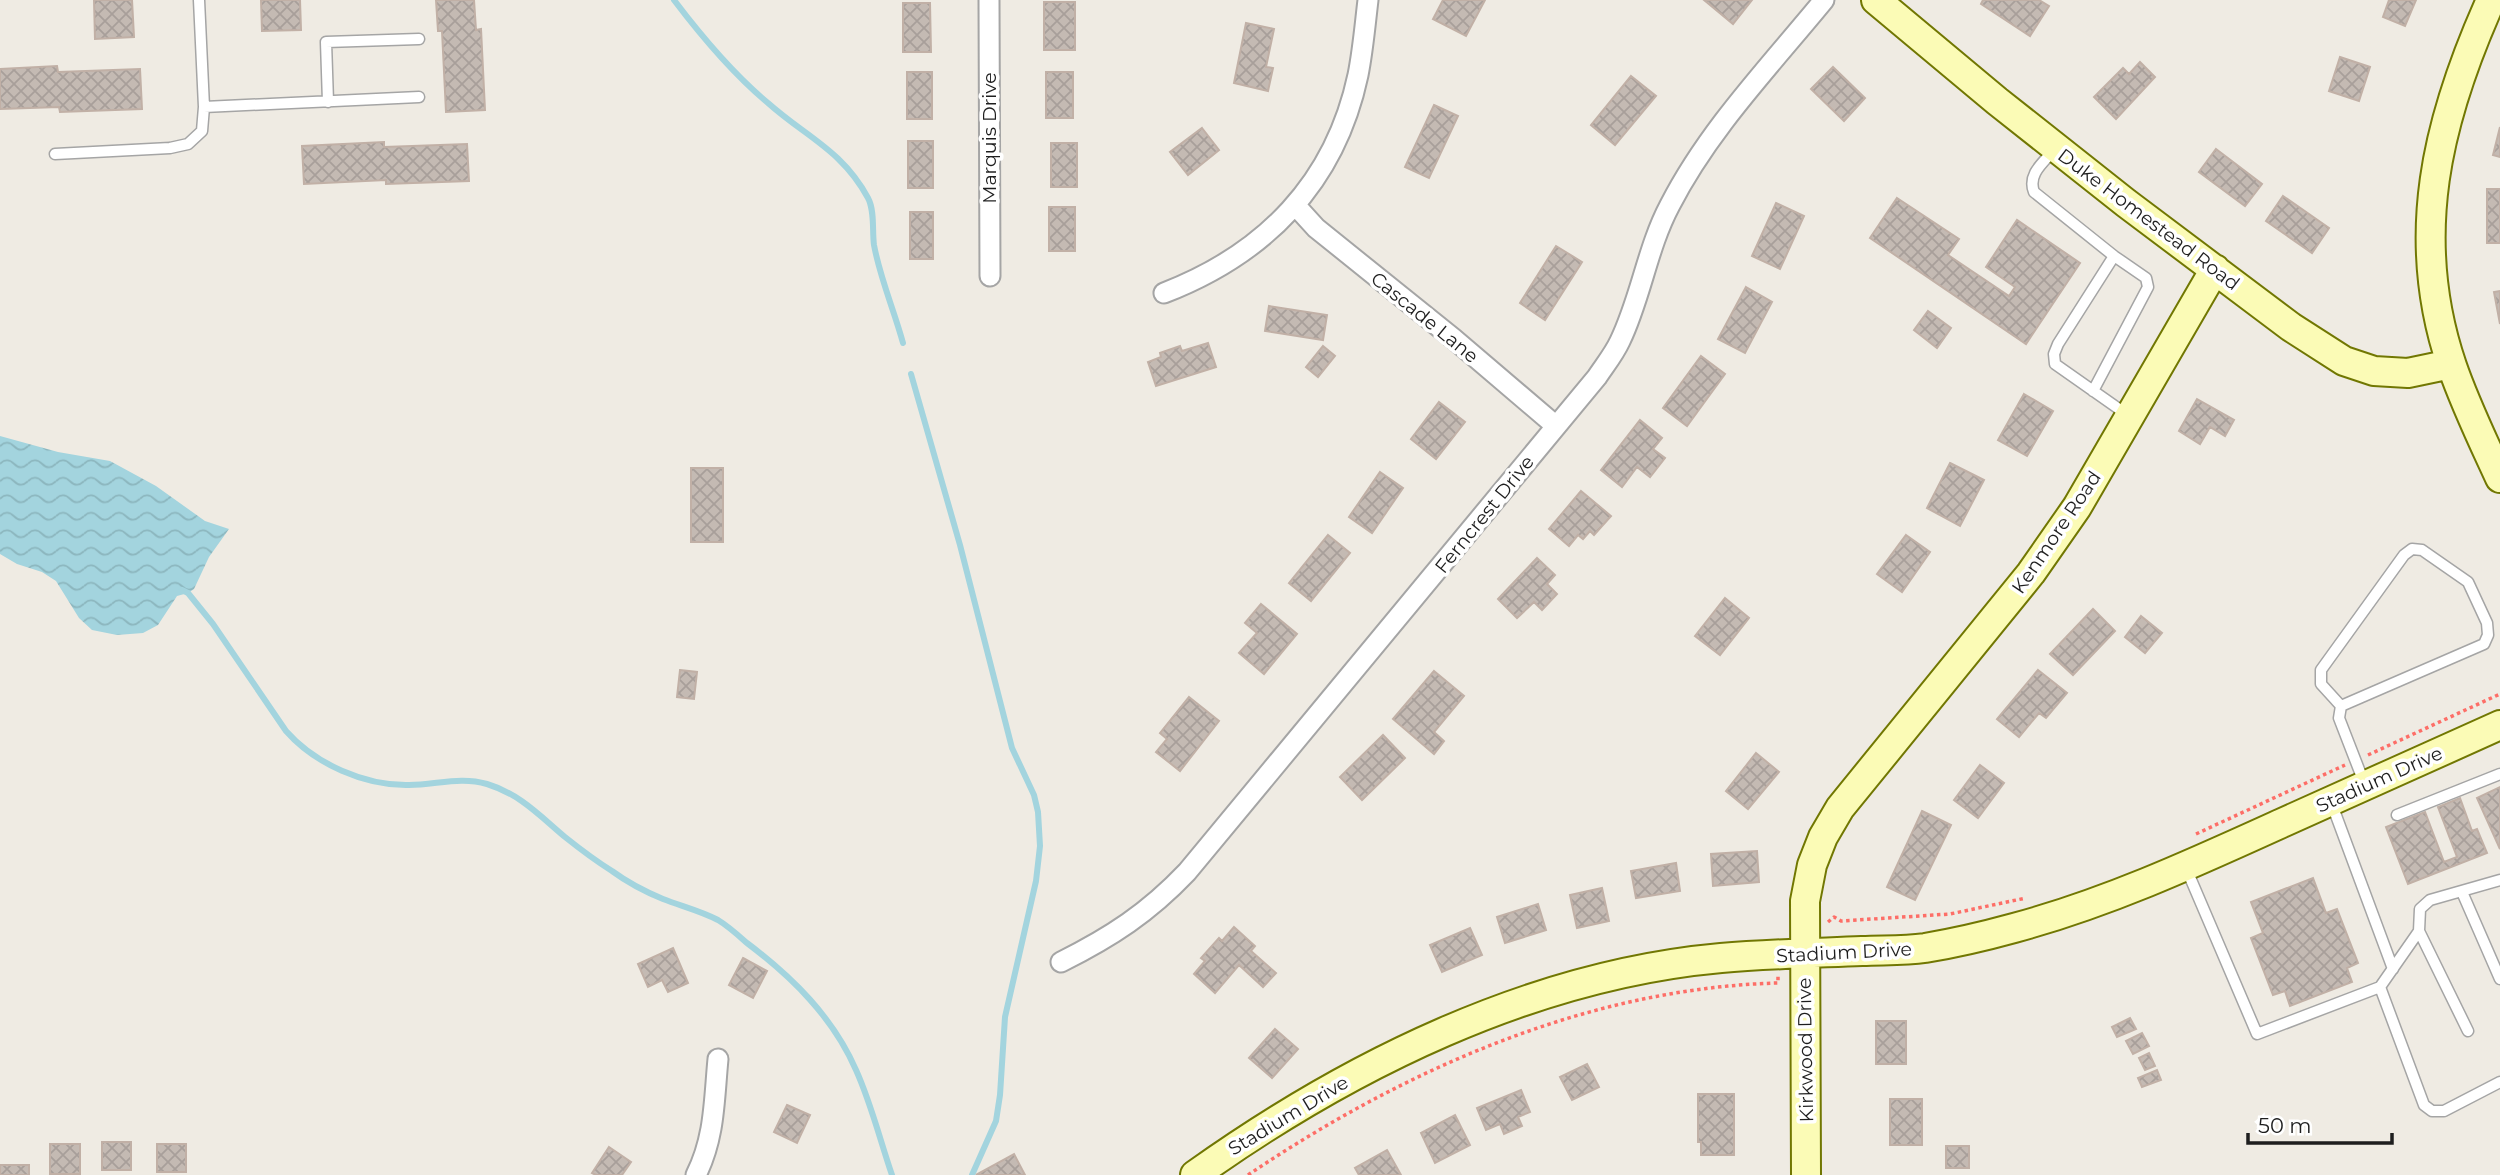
<svg xmlns="http://www.w3.org/2000/svg" width="2500" height="1175" font-family="Montserrat,sans-serif">
	<style>
		.water { fill: url(#water-waves) }
		.lines { fill: none; stroke-linecap: round; stroke-linejoin: round }
		.stream { stroke: #a3d4de; stroke-width: 6 }
		.building { fill: url(#building-cross-hatch); stroke: #c1b0a6; stroke-width: 2 }
		.lane-casing { stroke: #a5a5a5; stroke-width: 13 }
		.street-casing { stroke: #a5a5a5; stroke-width: 23 }
		.secondary-casing { stroke: #717702; stroke-width: 32 }
		.path { stroke: #fd6e67; stroke-width: 3.5; stroke-dasharray: 3.5 3.5; stroke-linecap: butt }
		.lane { stroke: #fff; stroke-width: 10 }
		.street { stroke: #fff; stroke-width: 19 }
		.secondary { stroke: #fbfbb6; stroke-width: 28 }
		.labels { text-anchor: middle; stroke-width: 7; stroke-linejoin: round; paint-order: stroke }
		.street-label { font-size: 19px; fill: #1e1e1e; stroke: #fff }
	</style>
	<defs>
		<pattern id="water-waves" width="16" height="10" patternUnits="userSpaceOnUse" patternTransform="scale(1.75)"><rect width="16" height="10" fill="#a3d4de"/><path d="M0 5q4-4 8 0t8 0" fill="none" stroke="#8cb6be"/></pattern>
		<pattern id="building-cross-hatch" width="8" height="8" patternUnits="userSpaceOnUse" patternTransform="scale(1.75)"><rect width="8" height="8" fill="#c4bab3"/><path d="M0 0l8 8M0 8l8-8" fill="none" stroke="#a89f9a"/></pattern>
	</defs>
	<rect width="100%" height="100%" fill="#efebe3"/>
	<path class="water" d="M0,436L58,452L110,461L156,486L205,521L229,529L209,557L194,589L188,593L177,596L158,625L143,633L117,635L92,630L79,618L56,581L42,572L17,564L0,554Z"/>
	<g class="lines">
		<path class="stream" d="M674,0C702,37 732,73 768,103C806,137 842,150 868,198C875,211 872,231 874,245C880,278 894,310 903,343
			M911,374L960,545L1012,748L1034,795L1038,812L1040,846L1036,881L1005,1017L1000,1095L996,1121L972,1175
			M182,590L188,593L213,624L286,731C315,764 365,786 409,785C436,785 460,776 487,784C520,794 540,816 565,837C580,849 596,861 612,871C627,882 646,892 663,899C681,906 701,911 718,920C728,926 738,935 747,943C792,977 833,1017 856,1070C871,1103 880,1140 892,1175"/>
	</g>
	<path class="building" d="M94,0H132L134,37L95,39Z
		M261,0H300L301,30L262,31Z
		M436,0H474L476,30L481,29L485,110L446,112L442,31H438Z
		M1443,0H1485L1466,36L1433,19Z
		M1704,0H1752L1733,24Z
		M1983,0H2039L2049,6L2030,36L1981,4Z
		M2389,0H2416L2405,26L2383,17Z
		M1044,2H1075V50H1044Z
		M903,3H930L931,52H903Z
		M1246,23L1274,29L1266,67L1273,68L1268,91L1234,83Z
		M2340,57L2370,67L2359,101L2329,91Z
		M2140,62L2155,77L2116,119L2094,97L2123,68L2129,74Z
		M57,66L58,72L140,69L142,109L60,112L59,107L0,109V69Z
		M1833,67L1865,98L1844,121L1811,89Z
		M907,72H932V119H907Z
		M1046,72H1073V118H1046Z
		M1631,76L1656,96L1615,145L1591,125Z
		M1434,105L1458,116L1429,178L1405,167Z
		M2500,127V157L2493,155Z
		M1202,128L1219,150L1188,175L1170,152Z
		M908,141H933V188H908Z
		M384,142V147L467,144L469,181L386,184V180L304,184L302,146Z
		M1051,143H1077V187H1051Z
		M2216,149L2262,184L2245,206L2199,172Z
		M2487,189H2500V243H2487Z
		M2283,196L2329,228L2312,253L2266,221Z
		M1897,198L1959,239L1948,255L2009,296L2015,287L1986,267L2017,220L2080,263L2026,344L1870,238Z
		M1776,203L1804,216L1780,269L1752,256Z
		M1049,207H1075V251H1049Z
		M910,212H933V259H910Z
		M1556,246L1582,262L1545,320L1520,303Z
		M1746,287L1772,302L1745,353L1718,339Z
		M2500,291V324L2494,292Z
		M1269,306L1327,315L1323,340L1265,331Z
		M1928,311L1951,328L1937,348L1914,330Z
		M1208,343L1216,367L1156,386L1148,362L1161,357L1160,353L1180,346L1182,351Z
		M1323,346L1335,356L1318,377L1306,367Z
		M1701,356L1725,374L1687,426L1663,408Z
		M2024,394L2053,411L2027,456L1998,440Z
		M2197,399L2234,420L2225,436L2210,427L2200,444L2179,431Z
		M1439,402L1465,422L1436,459L1411,439Z
		M1640,420L1662,438L1653,449L1665,458L1650,477L1637,467L1622,487L1601,470Z
		M1950,463L1984,480L1960,526L1927,508Z
		M691,468H723V542H691Z
		M1380,472L1403,488L1372,533L1349,517Z
		M1581,491L1611,516L1594,535L1590,531L1583,539L1578,535L1569,546L1549,529Z
		M1328,535L1350,553L1311,601L1289,583Z
		M1906,535L1930,552L1902,592L1877,574Z
		M1537,558L1555,575L1547,584L1557,594L1542,610L1534,602L1517,618L1498,599Z
		M1725,598L1749,618L1720,655L1695,636Z
		M1261,604L1297,634L1264,674L1239,653L1257,633L1245,623Z
		M2093,609L2115,631L2073,675L2050,654Z
		M2141,616L2162,633L2145,653L2125,637Z
		M680,670L697,672L694,699L677,697Z
		M2038,670L2067,693L2046,718L2039,713L2019,737L1997,719Z
		M1434,671L1464,696L1434,732L1444,741L1434,754L1393,719Z
		M1189,697L1219,721L1180,771L1156,752L1167,739L1160,733Z
		M1383,735L1405,758L1362,800L1340,777Z
		M1756,753L1779,772L1748,809L1726,791Z
		M1980,765L2004,783L1978,818L1954,800Z
		M2500,787V849L2477,798Z
		M2460,798L2472,831L2477,829L2487,853L2408,884L2386,827L2425,812L2444,862L2457,857L2438,807Z
		M1922,811L1951,825L1915,900L1887,887Z
		M1757,851L1759,882L1713,886L1711,854Z
		M1676,863L1680,891L1636,898L1631,871Z
		M2313,878L2326,913L2337,909L2358,963L2347,968L2352,982L2290,1006L2285,991L2273,995L2251,938L2263,933L2251,902Z
		M1602,888L1609,921L1577,928L1570,895Z
		M1538,904L1546,930L1505,943L1497,917Z
		M1234,927L1255,946L1251,951L1276,973L1263,987L1239,965L1215,993L1194,974L1205,961L1201,958L1219,938L1222,941Z
		M1470,928L1482,955L1442,972L1430,945Z
		M673,948L688,983L668,992L662,980L648,987L638,964Z
		M743,958L767,971L753,998L729,985Z
		M2130,1018L2136,1029L2117,1037L2112,1027Z
		M1876,1021H1906V1064H1876Z
		M1275,1029L1298,1049L1272,1078L1249,1058Z
		M2142,1033L2149,1046L2133,1054L2126,1041Z
		M2149,1053L2155,1066L2145,1070L2139,1058Z
		M1587,1064L1599,1087L1572,1100L1560,1077Z
		M2157,1070L2161,1080L2142,1087L2138,1078Z
		M1521,1090L1530,1112L1518,1117L1522,1126L1504,1134L1500,1124L1486,1130L1477,1108Z
		M1698,1094H1734V1155H1701V1142H1698Z
		M1890,1099H1922V1145H1890Z
		M787,1105L810,1115L797,1143L774,1132Z
		M1455,1115L1470,1145L1435,1163L1421,1133Z
		M102,1142H131V1170H102Z
		M50,1144H80V1174H50Z
		M157,1144H186V1172H157Z
		M1946,1146H1969V1168H1946Z
		M609,1147L631,1162L622,1175H596L592,1173Z
		M1387,1150L1401,1175H1359L1355,1168Z
		M1014,1154L1025,1175H976Z
		M0,1165H29V1175H0Z"/>
	<g class="lines">
		<g class="lane-casing">
			<path id="lane" d="M199,0L204,107
				M328,102L326,42L419,39
				M2055,149C2044,162 2027,174 2034,192L2114,256L2058,344L2054,354L2055,364L2129,416
				M55,154L170,148L188,144L202,131L204,107L419,97
				M2093,391L2148,287L2146,278L2114,256
				M2341,706L2484,644L2488,635L2487,623L2468,582L2422,550L2412,549L2404,555L2321,670V684L2341,706L2339,718L2365,785
				M2331,802L2393,969
				M2397,815L2500,774
				M2186,868L2257,1034L2380,987L2419,931L2420,909L2430,900L2500,880
				M2462,892L2500,979
				M2419,931L2468,1031
				M2380,987L2424,1105L2432,1111H2444L2500,1082"/>
		</g>
		<g class="street-casing">
			<path id="street" d="M989,0L990,276
				M1296,206L1316,228L1454,339L1556,426
				M1164,293C1265,254 1335,183 1358,75C1363,50 1365,25 1368,0
				M1061,962C1111,937 1148,913 1187,872L1597,377C1605,365 1614,354 1620,341C1641,298 1647,248 1670,205C1709,129 1770,66 1824,0
				M696,1175C715,1137 714,1100 718,1059"/>
		</g>
		<g class="secondary-casing">
			<path id="secondary" d="M1876,0L1997,101L2126,203L2291,327L2344,361L2374,371L2408,373L2451,364
				M2491,0C2437,120 2408,237 2452,366C2465,404 2483,441 2500,478
				M1195,1175C1348,1066 1531,975 1721,958C1768,954 1815,953 1862,951C1883,950 1904,951 1925,948C1955,943 1985,936 2014,928C2107,903 2194,863 2282,823C2355,790 2427,758 2500,725
				M1806,1175L1805,901L1812,865L1823,837L1840,808L2031,573L2077,507L2215,269"/>
		</g>
		<path class="path" d="M2368,755L2500,694
			M2196,834L2345,765
			M1828,922L1834,917L1841,921L1950,914L2026,898
			M1248,1175C1404,1070 1588,988 1778,983V975"/>
		<use href="#lane" class="lane"/>
		<use href="#street" class="street"/>
		<use href="#secondary" class="secondary"/>
	</g>
	<g class="labels">
		<g class="street-label">
			<text transform="translate(989 138) rotate(-90)" y="7">Marquis Drive</text>
			<text transform="translate(2149 219) rotate(37)" y="7">Duke Homestead Road</text>
			<text transform="translate(1425 317) rotate(39)" y="7">Cascade Lane</text>
			<text transform="translate(1484 514) rotate(-51)" y="7">Ferncrest Drive</text>
			<text transform="translate(2056 532) rotate(-56)" y="7">Kenmore Road</text>
			<text transform="translate(2379 779) rotate(-24)" y="7">Stadium Drive</text>
			<text transform="translate(1844 952) rotate(-3)" y="7">Stadium Drive</text>
			<text transform="translate(1805 1050) rotate(-91)" y="7">Kirkwood Drive</text>
			<text transform="translate(1288 1115) rotate(-31)" y="7">Stadium Drive</text>
		</g>
	</g>
	<path d="M2248 1133v10h144v-10" fill="none" stroke="#1e1e1e" stroke-width="3.5"/>
	<text x="2258" y="1133" font-size="21" fill="#1e1e1e" stroke="#ffffff" stroke-width="5" paint-order="stroke">50 m</text>
</svg>
